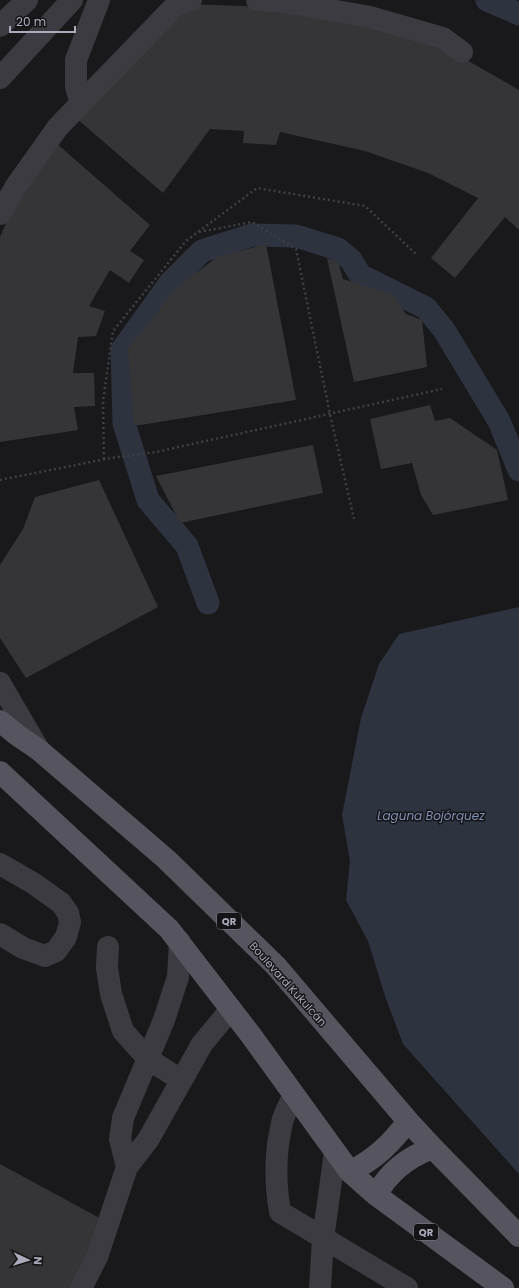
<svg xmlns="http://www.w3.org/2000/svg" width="519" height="1288" font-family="Poppins,sans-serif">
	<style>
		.water { fill: #2e3340 }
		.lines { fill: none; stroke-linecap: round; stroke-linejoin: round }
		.canal { stroke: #2e3340; stroke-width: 23 }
		.building { fill: #353437 }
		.path { stroke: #3f4047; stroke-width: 2.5; stroke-dasharray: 2 3; stroke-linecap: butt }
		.minor { stroke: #3c3b42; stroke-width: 22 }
		.major { stroke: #56555f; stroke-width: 22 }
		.labels { text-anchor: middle; stroke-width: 3; stroke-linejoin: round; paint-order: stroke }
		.shield { fill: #141416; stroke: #7e7e8a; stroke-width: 1 }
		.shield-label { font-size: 10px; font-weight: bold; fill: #abacbb }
		.street-label { font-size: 11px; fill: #abacbb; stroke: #141416 }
		.water-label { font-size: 12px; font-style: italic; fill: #8190b7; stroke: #141416 }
	</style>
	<rect width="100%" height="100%" fill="#19191b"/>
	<path class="water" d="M519,607V1174L403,1044L386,999L368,941L346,900L350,861L342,815L361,718L379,664L399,634Z"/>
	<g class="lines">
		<path class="canal" d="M487,0L519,14
			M208,603L187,546L148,500L124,423L122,350L170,283L202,251L252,235L296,236L338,249L351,260L360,275L426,308L444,330L499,421L519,470"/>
	</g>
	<path class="building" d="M187,4L294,8L430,39L519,90V230L505,217L455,278L431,258L478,198L428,173L365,151L280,132L276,145L243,143L244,131L210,129L163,193L76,118Z
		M56,143L150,225L130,251L144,260L129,283L110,270L89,306L105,311L96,336L78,337L73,373H94L95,406L74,407L78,430L0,442V237L10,214Z
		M266,244L296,400L134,426L128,349L175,289L217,257Z
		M327,258L338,261L343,279L394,295L406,314L422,320L427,367L354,382Z
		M430,405L435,421L450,418L497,450L508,500L433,515L421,495L412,463L381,469L370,419Z
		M313,445L323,493L180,523L156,476Z
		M99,480L158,607L26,678L0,638V565L23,529L35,497Z
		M0,1164L107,1222L72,1288H0Z"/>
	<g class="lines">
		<path class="path" d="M199,232L252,222L296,249L330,414L354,519
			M104,459L103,401L113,331L186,241L257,188L365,206L417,255
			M0,480L111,458L156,452L442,389"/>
		<path class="minor" d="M257,0L286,2L370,17L443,38L462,52
			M0,26L27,0
			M0,78L72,0
			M81,103L76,87V60L99,0
			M0,214L16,186L58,127L176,5L191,0
			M0,683L39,750
			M0,864L33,883L61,903L68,913L70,922L66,937L56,951L45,956L23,948L0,934
			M108,947L107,968L111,994L123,1031L148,1059L181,1080
			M294,1095C290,1104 284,1113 282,1123C275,1152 275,1183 280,1212L407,1288
			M127,1167L120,1139L123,1118L164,1020L178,977L180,942
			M81,1288L97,1257L127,1167L148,1140L202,1044L231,1009
			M320,1288L323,1239L335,1152"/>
		<path class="major" d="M0,721L17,735L39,750L166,859L276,966L408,1121L433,1148L519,1236
			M0,772L169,929L250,1034L350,1172L376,1195L503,1288
			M350,1172C376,1158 390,1145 408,1121
			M376,1195C389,1172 407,1157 433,1148"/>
	</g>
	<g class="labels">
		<g class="shield">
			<rect x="217" y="913" width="24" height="16" rx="3"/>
			<rect x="414" y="1224" width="24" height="16" rx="3"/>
		</g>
		<g class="shield-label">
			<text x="229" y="925">QR</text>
			<text x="426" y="1236">QR</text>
		</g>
		<g class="street-label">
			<text transform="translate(288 984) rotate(48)" y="4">Boulevard Kukulcán</text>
		</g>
		<g class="water-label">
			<text x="431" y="820">Laguna Bojórquez</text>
		</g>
	</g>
	<g transform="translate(28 1260) rotate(94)" stroke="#141416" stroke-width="3" paint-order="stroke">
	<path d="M0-3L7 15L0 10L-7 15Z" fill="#abacbb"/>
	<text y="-6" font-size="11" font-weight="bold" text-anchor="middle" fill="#abacbb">N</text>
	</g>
	<path d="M10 26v6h65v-6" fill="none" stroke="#abacbb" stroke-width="2"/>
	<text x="16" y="26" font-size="12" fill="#abacbb" stroke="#141416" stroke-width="3" paint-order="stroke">20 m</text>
</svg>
